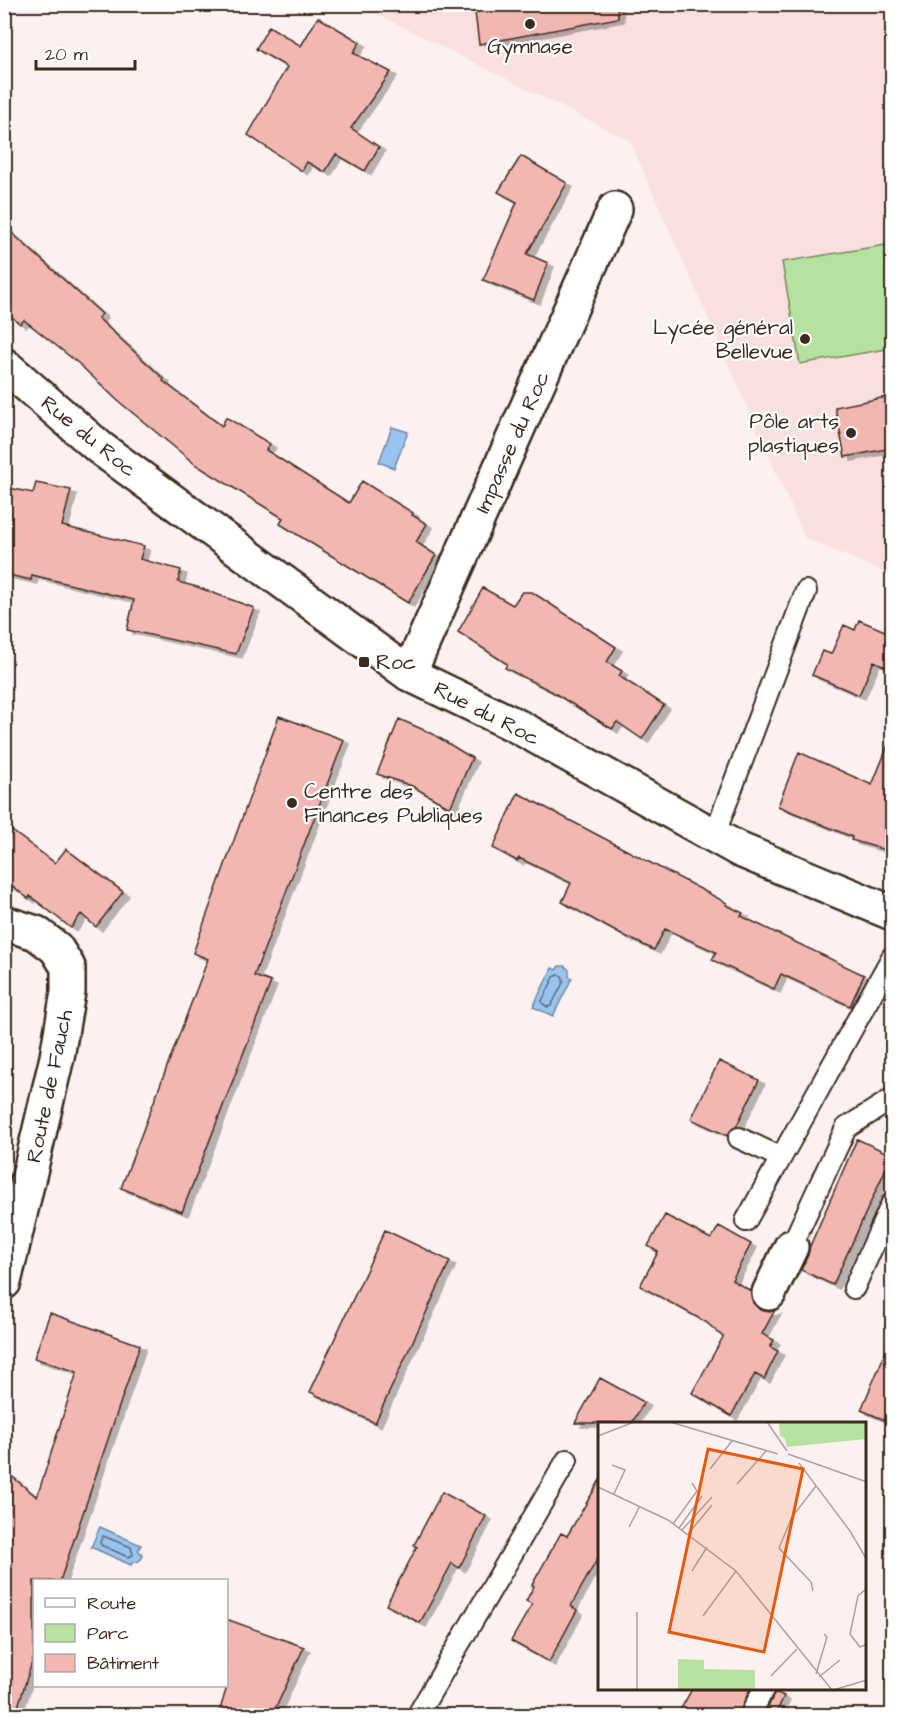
<svg xmlns="http://www.w3.org/2000/svg" width="897" height="1720" font-family="'Architects Daughter',sans-serif">
	<style>
		.built { fill: #f9e0de }
		.green { fill: #b6e2a0; stroke: #78865f; stroke-width: 1.5 }
		.water { fill: #97c4f1; stroke: #72869d; stroke-width: 1.5 }
		.lines { fill: none; stroke-linecap: round; stroke-linejoin: round }
		.shore { stroke: #606872; stroke-width: 1.5 }
		.building { fill: #f2b7b3; stroke: #3b2a1e; stroke-width: 1.5; filter: url(#shadow) }
		.lane-casing { stroke: #3b2a1e; stroke-width: 24 }
		.street-casing { stroke: #3b2a1e; stroke-width: 38 }
		.lane { stroke: #fff; stroke-width: 20 }
		.street { stroke: #fff; stroke-width: 33 }
		.poi-dot { fill: #3b2a1e; stroke: #fff; stroke-width: 2 }
		.labels { text-anchor: middle; stroke-width: 4.5; stroke-linejoin: round; paint-order: stroke }
		.poi-label { font-size: 21px; fill: #3b2a1e; stroke: #fff; text-anchor: end }
		.street-label { font-size: 21px; fill: #3b2a1e; stroke: #fff }
		.inset-road { fill: none; stroke: #afa19c; stroke-width: 1.5 }
		.view { fill: #e8590c; fill-opacity: 0.15; stroke: #e8590c; stroke-width: 3 }
		.inset-edge { fill: none; stroke: #3b2a1e; stroke-width: 3 }
	</style>
	<defs>
		<filter id="shadow"><feDropShadow dx="6" dy="4" stdDeviation="0" flood-color="#0004"/></filter>
	</defs>
	<rect width="100%" height="100%" fill="#fcf1f0"/>
	<filter id="ink" filterUnits="userSpaceOnUse"><feTurbulence type="fractalNoise" baseFrequency=".0167" numOctaves="2"/><feDisplacementMap in="SourceGraphic" scale="12" xChannelSelector="R" yChannelSelector="G"/><feConvolveMatrix kernelMatrix="1 2 1 2 8 2 1 2 1" color-interpolation-filters="sRGB"/></filter>
	<g filter="url(#ink)">
		<path class="built" d="M359,5H892V576L805,538L630,141Z"/>
		<path class="green" d="M892,244V348L800,364L782,262Z"/>
		<path class="water" d="M392,427L408,432L394,468L379,462Z
			M559,966H565L569,970V976L572,978L553,1016L533,1007L552,968L556,970Z
			M100,1527L141,1545L138,1550L142,1554V1558L138,1562H133L131,1565L91,1547Z"/>
		<g class="lines">
			<path class="shore" d="M559,975L562,976L564,981L551,1006L548,1007L543,1004L542,1001L554,977Z
				M103,1536L131,1547L133,1555L128,1557L101,1545L100,1542Z"/>
		</g>
		<path class="building" d="M474,4H617L618,18L479,44Z
			M318,17L360,42L353,53L391,72L351,128L379,147L365,171L336,154L325,172L307,162L302,171L248,135L287,67L256,49L269,26L301,46Z
			M521,156L567,183L527,254L548,263L534,300L483,280L517,202L498,192Z
			M4,226L102,314L98,318L164,379L163,381L222,426L226,417L270,444L266,450L349,503L362,481L413,513L412,515L427,524L416,542L436,555L408,603L280,524L283,518L196,465L117,400L78,363L24,320L20,324L4,310Z
			M892,396V448L845,457L835,407Z
			M36,483L71,490L62,526L144,546L140,559L181,570L178,582L197,587L254,608L236,654L127,630L134,600L32,575L31,580L4,574V487L33,493Z
			M483,588L513,605L522,592H532L616,647L607,662L622,671L619,676L664,705L642,739L617,722L612,729L551,691L505,668L507,664L458,632Z
			M859,620L892,634V670L874,661L859,695L812,675L822,651L831,654L844,625L855,630Z
			M279,716L344,740L254,976L271,982L182,1212L121,1188L208,959L193,953Z
			M399,719L433,734L472,758L450,808L412,786L377,774Z
			M891,738H892V852L851,840L852,837L778,806L799,752L872,785Z
			M518,793L727,903L726,905L743,913L741,916L864,975L850,1006L781,974L774,989L712,960L716,952L665,929L654,950L627,937V938L562,902L571,883L519,858L517,861L493,848Z
			M4,825L55,863L66,849L123,892L96,927L81,914L71,928L30,896L29,899L4,880Z
			M719,1061L759,1080L736,1127L732,1129L728,1136L691,1119Z
			M857,1139L892,1155L833,1285L801,1270L808,1255L810,1246Z
			M665,1215L711,1239L719,1226L751,1244L732,1280L751,1291L753,1303L760,1310L770,1312L775,1310L762,1334L774,1340L770,1347L778,1351L764,1379L755,1374L731,1416L692,1393L723,1337L706,1322L640,1286L658,1252L648,1246Z
			M385,1230L450,1261L375,1423L310,1392Z
			M50,1313L140,1345L60,1581H34V1656L15,1716H4V1470L37,1497L77,1372L34,1358Z
			M892,1337V1423L861,1410Z
			M600,1378L644,1402L632,1423H575Z
			M600,1480V1554L571,1606L577,1610L549,1662L511,1641L532,1604L526,1601L534,1586L532,1585L561,1533L567,1536Z
			M442,1492L486,1516L459,1568L452,1563L420,1623L386,1605L417,1547L414,1545Z
			M226,1619L304,1647L272,1716H218L226,1690Z
			M692,1689H750L738,1716H677Z
			M775,1692L784,1696L775,1716H764Z"/>
		<g class="lines">
			<g class="lane-casing">
				<path id="lane" d="M714,836L806,591
					M739,1138L780,1157
					M746,1221L892,957
					M791,1247L846,1128L892,1099
					M854,1288L892,1203
					M417,1716L567,1460
					M750,1716L764,1688"/>
			</g>
			<g class="street-casing">
				<path id="street" d="M4,365L100,448L409,674L517,726L740,850L892,913
					M409,674L615,209
					M4,923L36,933L56,948L68,967V992L57,1057L4,1282
					M769,1293L791,1247"/>
			</g>
			<use href="#lane" class="lane"/>
			<use href="#street" class="street"/>
		</g>
	</g>
	<g class="poi-dot">
		<circle cx="530" cy="24" r="6"/>
		<circle cx="805" cy="339" r="6"/>
		<circle cx="851" cy="433" r="6"/>
		<rect x="358" y="656" width="12" height="12" rx="3"/>
		<circle cx="292" cy="803" r="6"/>
	</g>
	<g class="labels">
		<g class="poi-label">
			<text x="530" y="53" text-anchor="middle">Gymnase</text>
			<text x="793" y="334">Lycée général<tspan x="793" dy="24">Bellevue</tspan></text>
			<text x="839" y="428">Pôle arts<tspan x="839" dy="24">plastiques</tspan></text>
			<text x="376" y="669" text-anchor="start">Roc</text>
			<text x="304" y="798" text-anchor="start">Centre des<tspan x="304" dy="24">Finances Publiques</tspan></text>
		</g>
		<g class="street-label">
			<text transform="translate(89 436) rotate(39)" y="7">Rue du Roc</text>
			<text transform="translate(512 442) rotate(-66)" y="7">Impasse du Roc</text>
			<text transform="translate(487 713) rotate(27)" y="7">Rue du Roc</text>
			<text transform="translate(49 1086) rotate(-78)" y="7">Route de Fauch</text>
		</g>
	</g>
	<g transform="translate(598 1422)">
		<rect width="268" height="268" fill="#fcf1f0"/>
		<path d="M181,0H268V17L189,25L187,17L182,14ZM80,237L106,238V247L157,248V268H80Z" fill="#b6e2a0"/>
		<path class="inset-road" d="M72,0L180,32M169,0L189,29M0,14L36,0M190,32L269,60M201,41L252,109L269,138M14,43L27,48L16,72M112,47L134,19M139,62L168,29M0,65L70,98L138,149L234,268M75,102L99,69L94,61M31,105L42,84M81,106L104,74M84,108L114,75M90,112L114,83M94,149L109,125M269,166L260,174L252,212L262,225L269,222M215,169L213,160L181,126L194,95L218,64M105,194L138,149M218,252L229,215L226,212M173,254L199,227M221,255L242,238M39,268V190M235,268L269,258"/>
		<path class="view" d="M110,27L205,47L166,230L71,210Z"/>
		<rect width="268" height="268" class="inset-edge"/>
	</g>
	<rect width="897" height="1720" fill="none" stroke="#fff" stroke-width="24"/>
	<rect x="12" y="12" width="873" height="1696" fill="none" stroke="#3b2a1e" stroke-width="2" filter="url(#ink)"/>
	<rect x="33" y="1579" width="195" height="108" fill="#ffffff" stroke="#b1aaa5" stroke-width="1.5"/>
	<rect x="45" y="1598" width="30" height="9" fill="#ffffff" stroke="#b1aaa5" stroke-width="1.5"/>
	<text x="87" y="1609" font-size="18" fill="#3b2a1e">Route</text>
	<rect x="45" y="1624" width="30" height="18" fill="#b6e2a0" stroke="#b1aaa5" stroke-width="1.5"/>
	<text x="87" y="1639" font-size="18" fill="#3b2a1e">Parc</text>
	<rect x="45" y="1654" width="30" height="18" fill="#f2b7b3" stroke="#b1aaa5" stroke-width="1.5"/>
	<text x="87" y="1669" font-size="18" fill="#3b2a1e">Bâtiment</text>
	<path d="M36 60v9h99v-9" fill="none" stroke="#3b2a1e" stroke-width="3"/>
	<text x="45" y="60" font-size="18" fill="#3b2a1e" stroke="#ffffff" stroke-width="4.5" paint-order="stroke">20 m</text>
</svg>
